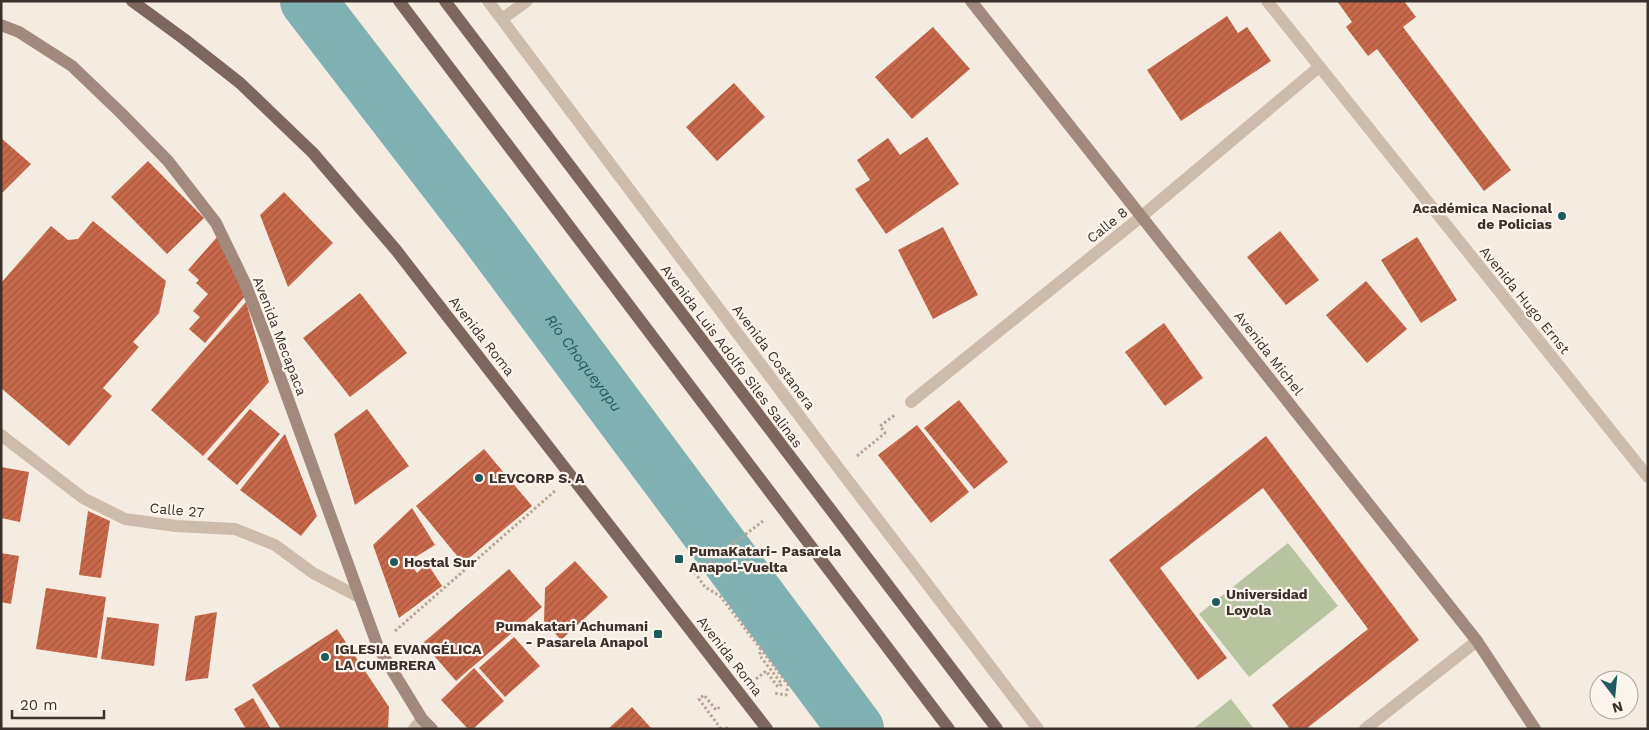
<svg xmlns="http://www.w3.org/2000/svg" width="1649" height="730" font-family="'Work Sans',sans-serif">
	<style>
		.green { fill: #b8c4a0 }
		.lines { fill: none; stroke-linecap: round; stroke-linejoin: round }
		.river { stroke: #7fb0b2; stroke-width: 56 }
		.building { fill: url(#building-hatch) }
		.path { stroke: #b9a596; stroke-width: 3; stroke-dasharray: 2.5 2.5; stroke-linecap: butt }
		.street { stroke: #cdbbac; stroke-width: 12 }
		.secondary { stroke: #a18a7d; stroke-width: 12 }
		.primary { stroke: #7d675c; stroke-width: 12 }
		.poi-dot { fill: #1f5a5e; stroke: #fbf5ee; stroke-width: 2 }
		.labels { text-anchor: middle; stroke-width: 4.5; stroke-linejoin: round; paint-order: stroke }
		.poi-label { font-size: 14px; font-weight: bold; fill: #3b302b; stroke: #fbf5ee; text-anchor: start }
		.street-label { font-size: 14px; fill: #3b302b; stroke: #fbf5ee }
		.water-label { font-size: 15px; font-style: italic; fill: #1f5a5e; stroke: #fbf5ee }
	</style>
	<defs>
		<pattern id="building-hatch" width="6" height="6" patternUnits="userSpaceOnUse" patternTransform="scale(1.25)"><rect width="6" height="6" fill="#c8694b"/><path d="M-1 1l2-2M0 6l6-6M5 7l2-2" fill="none" stroke="#a4573f"/></pattern>
	</defs>
	<rect width="100%" height="100%" fill="#f4ebe1"/>
	<path class="green" d="M1288,543L1338,606L1249,677L1199,614Z
		M1231,699L1254,729H1193Z"/>
	<g class="lines">
		<path class="river" id="s1" d="M308,1L485,231L856,729"/>
	</g>
	<path class="building" d="M1337,1H1404L1416,17L1403,27L1511,170L1484,191L1377,49L1368,56L1346,27L1352,22Z
		M1227,16L1238,33L1247,27L1271,61L1181,121L1147,70Z
		M933,27L970,69L912,119L875,77Z
		M734,83L765,117L717,161L686,127Z
		M927,137L959,184L886,234L855,189L870,180L857,160L888,138L900,155Z
		M1,138L31,164L1,194Z
		M148,161L204,218L167,254L111,197Z
		M284,192L333,243L288,287L260,215Z
		M93,221L166,281L159,313L133,342L139,347L103,388L112,396L69,446L1,388V283L51,226L68,240L78,239Z
		M943,227L978,295L933,319L898,250Z
		M1280,231L1319,280L1286,305L1247,257Z
		M218,236L246,295L205,343L189,329L200,317L193,311L208,294L196,283L199,280L188,270Z
		M1417,237L1457,300L1421,323L1381,260Z
		M1366,281L1407,329L1367,363L1326,315Z
		M360,293L407,353L350,397L303,338Z
		M246,302L269,382L203,456L151,410Z
		M1164,323L1203,378L1165,406L1125,352Z
		M959,400L1008,462L974,489L924,428Z
		M250,409L280,434L237,485L207,459Z
		M367,409L409,466L355,505L334,434Z
		M917,425L969,492L931,523L878,455Z
		M285,434L317,516L301,536L240,490Z
		M1266,436L1419,640L1306,729H1290L1272,705L1368,629L1263,488L1160,568L1227,658L1198,680L1109,560Z
		M484,449L532,506L463,563L416,506Z
		M1,467L29,472L20,522L1,518Z
		M412,508L435,545L409,561L417,573L427,563L442,586L399,618L373,545Z
		M88,511L110,521L101,578L79,575Z
		M1,553L19,556L11,604L1,602Z
		M575,561L608,597L561,640L544,621L545,588Z
		M509,569L542,607L456,681L423,643Z
		M46,588L106,597L97,658L36,649Z
		M217,612L208,678L185,681L195,616Z
		M107,617L159,624L154,666L101,659Z
		M337,629L389,707L388,729H281L252,685Z
		M514,637L540,666L505,697L479,668Z
		M474,668L504,701L473,729H468L441,700Z
		M253,698L271,729H246L234,709Z
		M632,707L652,729H608Z"/>
	<g class="lines">
		<path class="path" d="M857,456L885,433L880,426L895,415
			M395,631L556,490
			M760,648L788,685L786,695L773,693
			M756,679L766,671L778,687L782,684L760,656V648L720,596L705,587L695,573L763,521
			M721,729L699,699L704,695L716,710L721,706
			M726,729L729,727"/>
		<path class="street" d="M488,1L840,470L1038,729
			M1267,1L1648,477
			M502,19L527,1
			M911,402L1142,216L1319,67
			M1,435L83,498L125,519L176,526L235,529L275,545L313,573L359,597
			M414,729L422,719
			M1365,729L1477,641"/>
		<path class="secondary" d="M971,1L1477,641L1535,729
			M1,25L19,32L72,66L121,113L168,161L216,223L245,283L267,341L378,647L422,719L432,729"/>
		<path class="primary" d="M132,1L184,39L240,83L313,153L396,250L767,729
			M399,1L949,729
			M445,1L997,729"/>
	</g>
	<g class="poi-dot">
		<circle cx="1562" cy="216" r="5"/>
		<circle cx="479" cy="478" r="5"/>
		<rect x="674" y="554" width="10" height="10" rx="2.5"/>
		<circle cx="394" cy="562" r="5"/>
		<circle cx="1216" cy="602" r="5"/>
		<rect x="653" y="629" width="10" height="10" rx="2.5"/>
		<circle cx="325" cy="657" r="5"/>
	</g>
	<g class="labels">
		<g class="poi-label">
			<text x="1552" y="213" text-anchor="end">Académica Nacional<tspan x="1552" dy="16">de Policias</tspan></text>
			<text x="489" y="483">LEVCORP S. A</text>
			<text x="689" y="556">PumaKatari- Pasarela<tspan x="689" dy="16">Anapol-Vuelta</tspan></text>
			<text x="404" y="567">Hostal Sur</text>
			<text x="1226" y="599">Universidad<tspan x="1226" dy="16">Loyola</tspan></text>
			<text x="648" y="631" text-anchor="end">Pumakatari Achumani<tspan x="648" dy="16">- Pasarela Anapol</tspan></text>
			<text x="335" y="654">IGLESIA EVANGÉLICA<tspan x="335" dy="16">LA CUMBRERA</tspan></text>
		</g>
		<g class="street-label">
			<text transform="translate(1107 225) rotate(-39)" y="5">Calle 8</text>
			<text transform="translate(1525 300) rotate(51)" y="5">Avenida Hugo Ernst</text>
			<text transform="translate(280 336) rotate(69)" y="5">Avenida Mecapaca</text>
			<text transform="translate(482 336) rotate(52)" y="5">Avenida Roma</text>
			<text transform="translate(1269 353) rotate(52)" y="5">Avenida Michel</text>
			<text transform="translate(732 356) rotate(53)" y="5">Avenida Luis Adolfo Siles Salinas</text>
			<text transform="translate(774 357) rotate(53)" y="5">Avenida Costanera</text>
			<text transform="translate(177 510) rotate(5)" y="5">Calle 27</text>
			<text transform="translate(730 656) rotate(52)" y="5">Avenida Roma</text>
		</g>
		<g class="water-label">
			<text dy="5" stroke="none"><textPath href="#s1" startOffset="455">Río Choqueyapu</textPath></text>
		</g>
	</g>
	<rect width="1649" height="730" fill="none" stroke="#3b302b" stroke-width="5"/>
	<g transform="translate(1614 695) rotate(164)"><circle r="24" fill="#fbf5ee" stroke="#aea6a0"/>
	<path d="M0-4L9 19L0 12L-9 19Z" fill="#1f5a5e"/>
	<text y="-8" font-size="14" font-weight="bold" text-anchor="middle" fill="#3b302b">N</text>
	</g>
	<path d="M12 710v8h92v-8" fill="none" stroke="#3b302b" stroke-width="2.5"/>
	<text x="20" y="710" font-size="15" fill="#3b302b" stroke="#fbf5ee" stroke-width="4" paint-order="stroke">20 m</text>
</svg>
